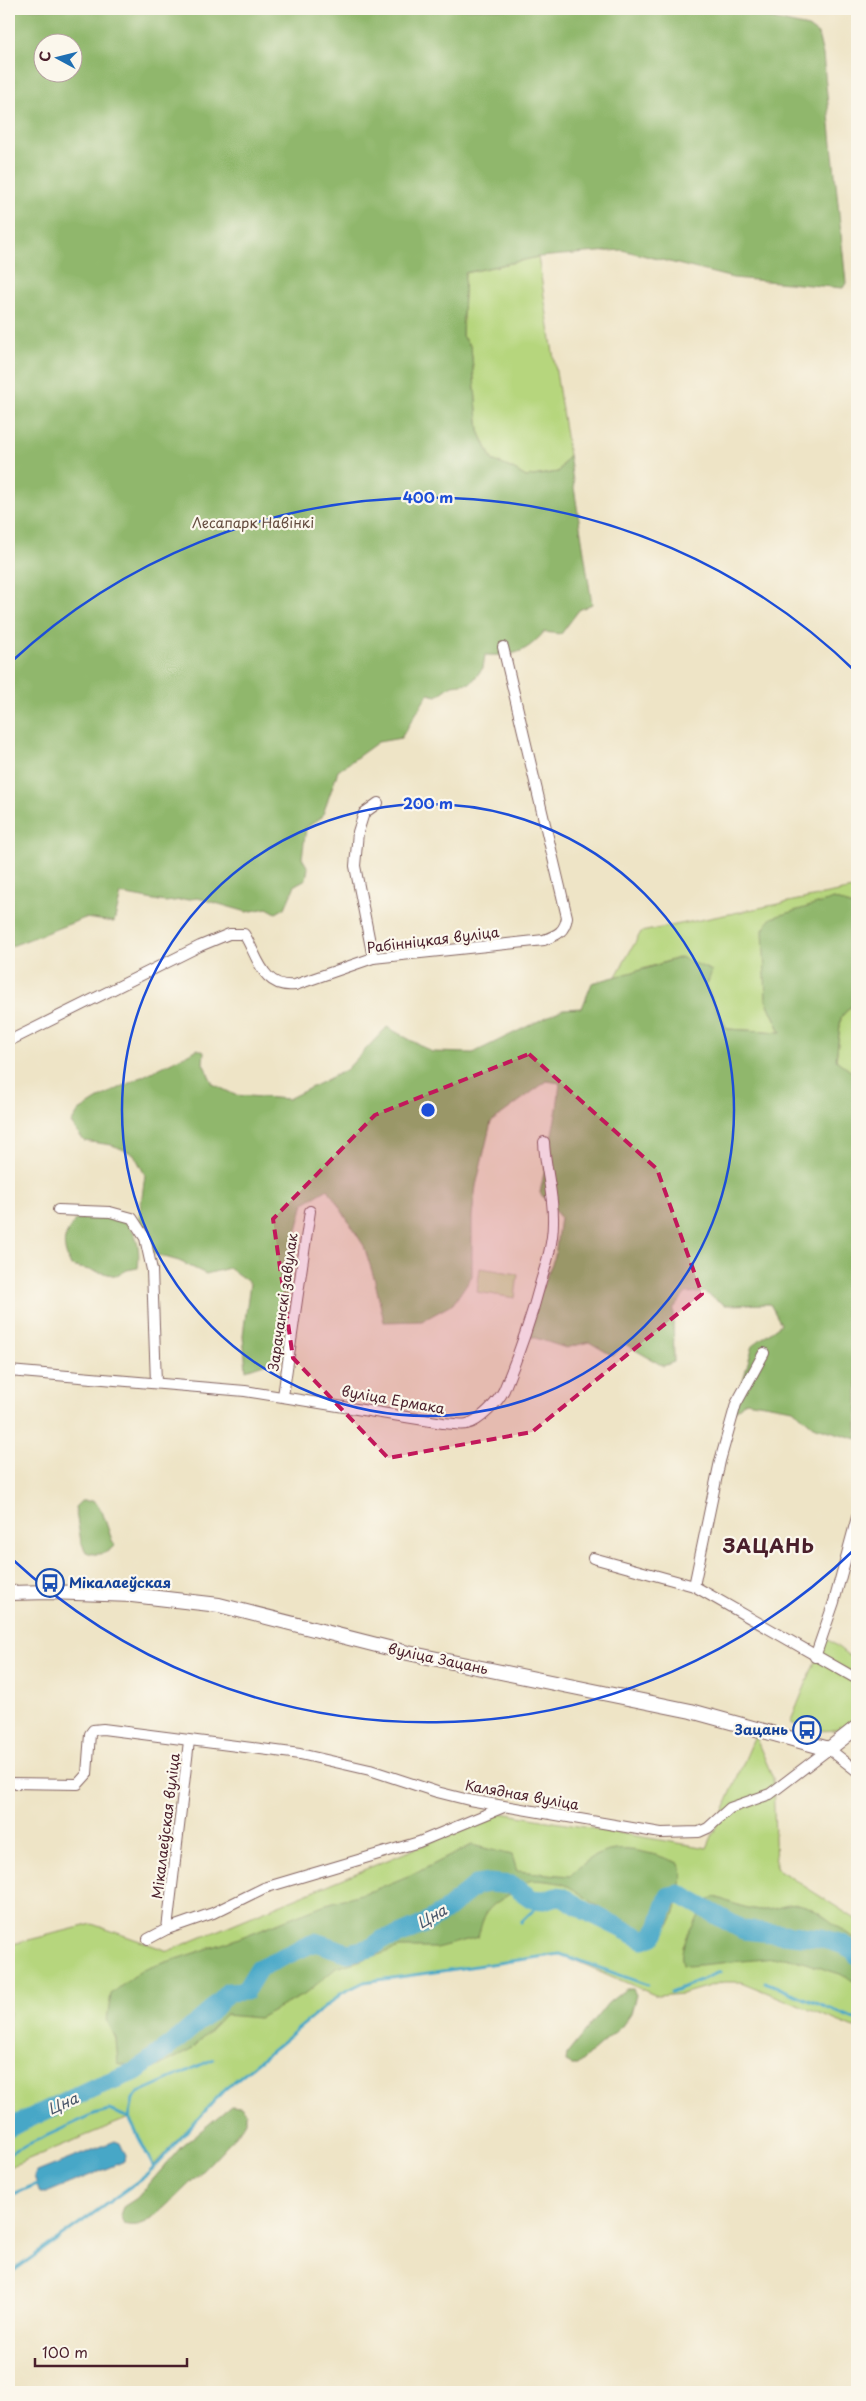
<svg xmlns="http://www.w3.org/2000/svg" width="866" height="2401" font-family="'Playpen Sans',sans-serif">
<style>
.green{fill:#b6d67d;stroke:#807a54}
.forest{fill:#90b76c;stroke:#6d6b4c;fill-rule:evenodd}
.water{fill:#47a7c7;stroke:#486379}
.lines{fill:none;stroke-linecap:round;stroke-linejoin:round}
.stream{stroke:#47a7c7;stroke-width:3}
.river{stroke:#47a7c7;stroke-width:19}
.street-casing{stroke:#836461;stroke-width:12}
.secondary-casing{stroke:#836461;stroke-width:16}
.street{stroke:#fff;stroke-width:10}
.secondary{stroke:#fff;stroke-width:14}
.marked{fill:#c2185b;fill-opacity:0.2;stroke:#c2185b;stroke-width:4;stroke-dasharray:10 6;stroke-linejoin:round}
.ring{fill:none;stroke:#1d4ed8;stroke-width:2.5}
.labels{text-anchor:middle;stroke-width:4.5;stroke-linejoin:round;paint-order:stroke}
.park-label{font-size:14px;fill:#654d40;stroke:#fbf7ec}
.street-label{font-size:14px;fill:#4a1f2b;stroke:#fbf7ec}
.transit-label{font-size:14px;font-weight:bold;fill:#164399;stroke:#fbf7ec;text-anchor:start}
.water-label{font-size:15px;font-style:italic;fill:#495569;stroke:#fbf7ec}
.district-label{font-size:19px;font-weight:bold;letter-spacing:1px;fill:#4a1f2b;stroke:#fbf7ec}
.centre{fill:#1d4ed8;stroke:#fbf7ec;stroke-width:2.5}
.ring-label{font-size:15px;text-anchor:middle;font-weight:bold;fill:#1d4ed8;stroke:#fbf7ec;stroke-width:4.5;stroke-linejoin:round;paint-order:stroke}
</style>
<rect width="100%" height="100%" fill="#fbf7ec"/>
<filter id="ink" filterUnits="userSpaceOnUse"><feTurbulence type="fractalNoise" baseFrequency=".02" numOctaves="2"/><feDisplacementMap in="SourceGraphic" scale="10" xChannelSelector="R" yChannelSelector="G"/><feConvolveMatrix kernelMatrix="1 2 1 2 8 2 1 2 1" color-interpolation-filters="sRGB"/></filter>
<filter id="wash" filterUnits="userSpaceOnUse"><feTurbulence type="fractalNoise" baseFrequency=".0096" numOctaves="4" result="noise"/><feDisplacementMap in="SourceGraphic" scale="20" xChannelSelector="R" yChannelSelector="G"/><feGaussianBlur stdDeviation="1.12" result="paint"/><feColorMatrix in="noise" values="0 0 0 0 0 0 0 0 0 0 0 0 0 0 0 0 0 1.4 0 .05"/><feComposite in="paint" operator="in"/></filter>
<g filter="url(#wash)">
<rect width="100%" height="100%" fill="#eee4c6"/>
<g class="green">
<polygon points="538,257 569,455 558,472 526,477 513,469 492,460 479,431 471,347 462,336 465,273"/>
<polygon points="857,888 857,908 833,899 766,1000 781,1032 727,1029 706,987 681,957 615,978 641,932"/>
<polygon points="857,1000 857,1076 856,1076 836,1060 841,1017"/>
<polygon points="480,1268 518,1274 515,1298 477,1292"/>
<path d="M825 1637 857 1662V1718C831 1737 818 1731 790 1723Z"/>
<polygon points="755,1736 773,1778 776,1868 857,1920 857,2029 741,1982 723,1982 682,1994 657,1996 560,1954 364,1982 342,1993 225,2089 153,2166 129,2118 9,2167 9,1945 92,1924 168,1951 501,1813 707,1848"/>
</g>
<g class="forest">
<path d="M9 9H727L808 27 818 34 823 55 846 283 843 288 733 278 622 250 538 257 465 273 462 336 471 347 479 431 492 460 513 469 526 477 558 472 569 455 592 604 579 610 561 634 544 632C525 654 513 656 485 655L483 668 471 683 452 685 437 696 428 694 401 738 378 742 338 771 322 817 306 828 302 858 308 868 306 879 295 885 285 908 276 913 267 908 247 912 198 898 165 902 121 894 114 922 85 918 9 947ZM42 42H72V72H42Z"/>
<polygon points="834,899 857,908 857,1000 841,1017 836,1060 857,1076 857,1439 813,1426 793,1409 746,1401 734,1412 753,1345 781,1324 770,1304 725,1305 704,1292 686,1293 673,1309 674,1362 663,1366 625,1344 613,1356 589,1342 566,1348 523,1334 555,1256 560,1217 540,1193 557,1109 560,1083 547,1081 491,1122 476,1186 472,1216 472,1276 453,1304 422,1321 384,1322 375,1281 364,1246 328,1189 304,1203 292,1249 287,1284 289,1322 285,1357 246,1370 243,1335 250,1283 229,1268 206,1274 179,1261 154,1254 139,1218 145,1175 134,1154 112,1145 84,1141 71,1123 79,1111 103,1096 198,1049 204,1052 203,1063 213,1084 235,1095 288,1099 346,1070 387,1027 432,1052 473,1053 563,1009 582,1008 592,983 648,968 681,957 712,971 706,987 727,1029 781,1032 766,1000 763,930 771,918"/>
<path d="M104 1215C110 1217 118 1218 123 1221 139 1230 140 1253 138 1268L127 1270 117 1276 71 1266C62 1246 61 1238 76 1220Z"/>
<path d="M81 1501H94L102 1511 114 1546C106 1555 96 1556 86 1552L81 1542 75 1507Z"/>
<path d="M472 1845 512 1855 517 1871 570 1876C580 1866 591 1856 605 1852 628 1845 658 1855 679 1863 685 1875 680 1890 677 1903 665 1976 590 1893 563 1884 556 1882 536 1879 529 1881 523 1884 516 1890 510 1894 487 1908 485 1910 478 1937L436 1948H400L336 1968 304 1995 258 2018 225 2015 191 2050 149 2071 118 2063 116 2039 107 2020 111 1994 142 1970 231 1941 323 1905 374 1890 420 1871Z"/>
<path d="M715 1897C730 1902 747 1910 764 1910 776 1910 789 1902 802 1905 820 1909 839 1931 857 1939V1983L840 1974 786 1957 688 1966 683 1965C676 1944 699 1918 709 1900Z"/>
<polygon points="626,1989 633,1989 636,1995 631,2013 622,2026 577,2065 572,2065 566,2062 567,2054 608,2003"/>
<path d="M231 2106 241 2107 246 2113C246 2114 246 2120 246 2121 241 2134 160 2215 146 2222 138 2226 132 2226 124 2224L120 2215 123 2207 137 2198 181 2147Z"/>
</g>
<polygon class="water" points="115,2141 120,2143 126,2156 125,2161 46,2193 40,2193 34,2176 37,2172"/>
<g class="lines">
<g class="stream">
<polyline points="521,1922 544,1900"/>
<polyline points="765,1982 857,2020"/>
<polyline points="671,1992 720,1972"/>
<polyline points="129,2118 133,2099 138,2093 214,2059"/>
<polyline points="9,2153 94,2114 109,2110 129,2118 153,2166"/>
<polyline points="9,2196 37,2184"/>
<polyline points="9,2274 148,2174 225,2089 342,1993 364,1982 560,1954 648,1985"/>
</g>
<path class="river" d="M9 2128 93 2088 136 2071 177 2040 212 2010 228 1992 245 1991 259 1968 315 1942 348 1953 371 1948 383 1939 394 1937 420 1926 445 1911 476 1885 489 1883 512 1885 532 1899 544 1900 556 1896 563 1897 586 1911 643 1939C647 1938 651 1938 654 1935 657 1933 666 1902 669 1896L679 1894 743 1930 821 1938 842 1944 855 1951 857 1956"/>
</g>
</g>
<g filter="url(#ink)">
<g class="lines">
<defs>
<g id="street">
<polyline points="373,958 355,866 358,832 364,813 378,803"/>
<path d="M9 1041 200 946 229 934H244C258 956 262 989 295 985L373 958 544 940C557 935 565 932 567 917L503 647"/>
<polyline points="58,1210 110,1212 132,1218 145,1238 152,1270 156,1383"/>
<path d="M9 1371 245 1391 443 1423C450 1423 460 1426 467 1424 480 1421 498 1402 504 1390 519 1354 531 1319 541 1281 547 1262 553 1242 553 1222 554 1194 545 1169 544 1142"/>
<polyline points="283,1396 310,1211"/>
<polyline points="593,1558 694,1586 857,1679"/>
<polyline points="694,1586 720,1461 736,1404 764,1353"/>
<polyline points="815,1657 834,1602 857,1517"/>
<polyline points="9,1783 78,1784 87,1774 90,1734 93,1730 103,1729 300,1754 370,1770 437,1792 469,1800 661,1833 699,1832 708,1828 730,1808 770,1794 829,1749 857,1771"/>
<polyline points="167,1929 189,1741"/>
<polyline points="148,1939 167,1929 213,1913 264,1888 419,1842 504,1807"/>
</g>
<polyline id="secondary" points="9,1593 49,1592 132,1595 219,1605 408,1653 691,1711 829,1749 857,1727"/>
</defs>
<use href="#street" class="street-casing"/>
<use href="#secondary" class="secondary-casing"/>
<use href="#street" class="street"/>
<use href="#secondary" class="secondary"/>
</g>
</g>
<path class="marked" d="M529 1054 657 1169 702 1294 532 1432 388 1458 293 1358 273 1219 375 1115Z"/>
<g class="ring">
<circle cx="428" cy="1110" r="306"/>
<path d="M857 1547A612 612 0 0 1 11 1558M11 662A612 612 0 0 1 857 673"/>
</g>
<defs>
<symbol id="bus-ring" viewBox="-11 -11 22 22"><circle r="9.5" fill="#fbf7ec" stroke="#1a4fb4" stroke-width="1.5"/><path d="M-5-6H5V4H4V6H2V4H-2V6H-4V4H-5ZM-3.5-4V0h7V-4ZM-3.5 1.2v1.5H-2V1.2ZM2 1.2v1.5H3.5V1.2Z" fill="#1a4fb4"/></symbol>
</defs>
<g fill-rule="evenodd">
<use href="#bus-ring" x="34" y="1567" width="32" height="32"/>
<use href="#bus-ring" x="791" y="1714" width="32" height="32"/>
</g>
<g class="labels">
<g class="park-label">
<text x="253" y="528">Лесапарк Навінкі</text>
</g>
<g class="street-label">
<text transform="translate(433 940) rotate(-7)" y="5">Рабінніцкая вуліца</text>
<text transform="translate(283 1302) rotate(-82)" y="5">Зарачанскі завулак</text>
<text transform="translate(393 1400) rotate(10)" y="5">вуліца Ермака</text>
<text transform="translate(438 1659) rotate(12)" y="5">вуліца Зацань</text>
<text transform="translate(522 1795) rotate(10)" y="5">Калядная вуліца</text>
<text transform="translate(166 1826) rotate(-83)" y="5">Мікалаеўская вуліца</text>
</g>
<g class="transit-label">
<text x="69" y="1588">Мікалаеўская</text>
<text x="788" y="1735" text-anchor="end">Зацань</text>
</g>
<g class="water-label">
<text transform="translate(432 1917) rotate(-30)" y="5">Цна</text>
<text transform="translate(63 2104) rotate(-24)" y="5">Цна</text>
</g>
<g class="district-label">
<text x="769" y="1553">ЗАЦАНЬ</text>
</g>
</g>
<circle cx="428" cy="1110" r="8" class="centre"/>
<g class="ring-label">
<text x="428" y="503">400 m</text>
<text x="428" y="809">200 m</text>
</g>
<rect width="866" height="2401" fill="none" stroke="#fbf7ec" stroke-width="30"/>
<g transform="translate(58 58) rotate(277)"><circle r="24" fill="#fbf7ec" stroke="#b4a19f"/>
<path d="M0-4L9 19L0 12L-9 19Z" fill="#1f6fb2"/>
<text y="-8" font-size="14" font-weight="bold" text-anchor="middle" fill="#4a1f2b">С</text>
</g>
<path d="M35 2358v8h152v-8" fill="none" stroke="#4a1f2b" stroke-width="2.5"/>
<text x="42" y="2358" font-size="15" fill="#4a1f2b" stroke="#fbf7ec" stroke-width="4" paint-order="stroke">100 m</text>
</svg>
